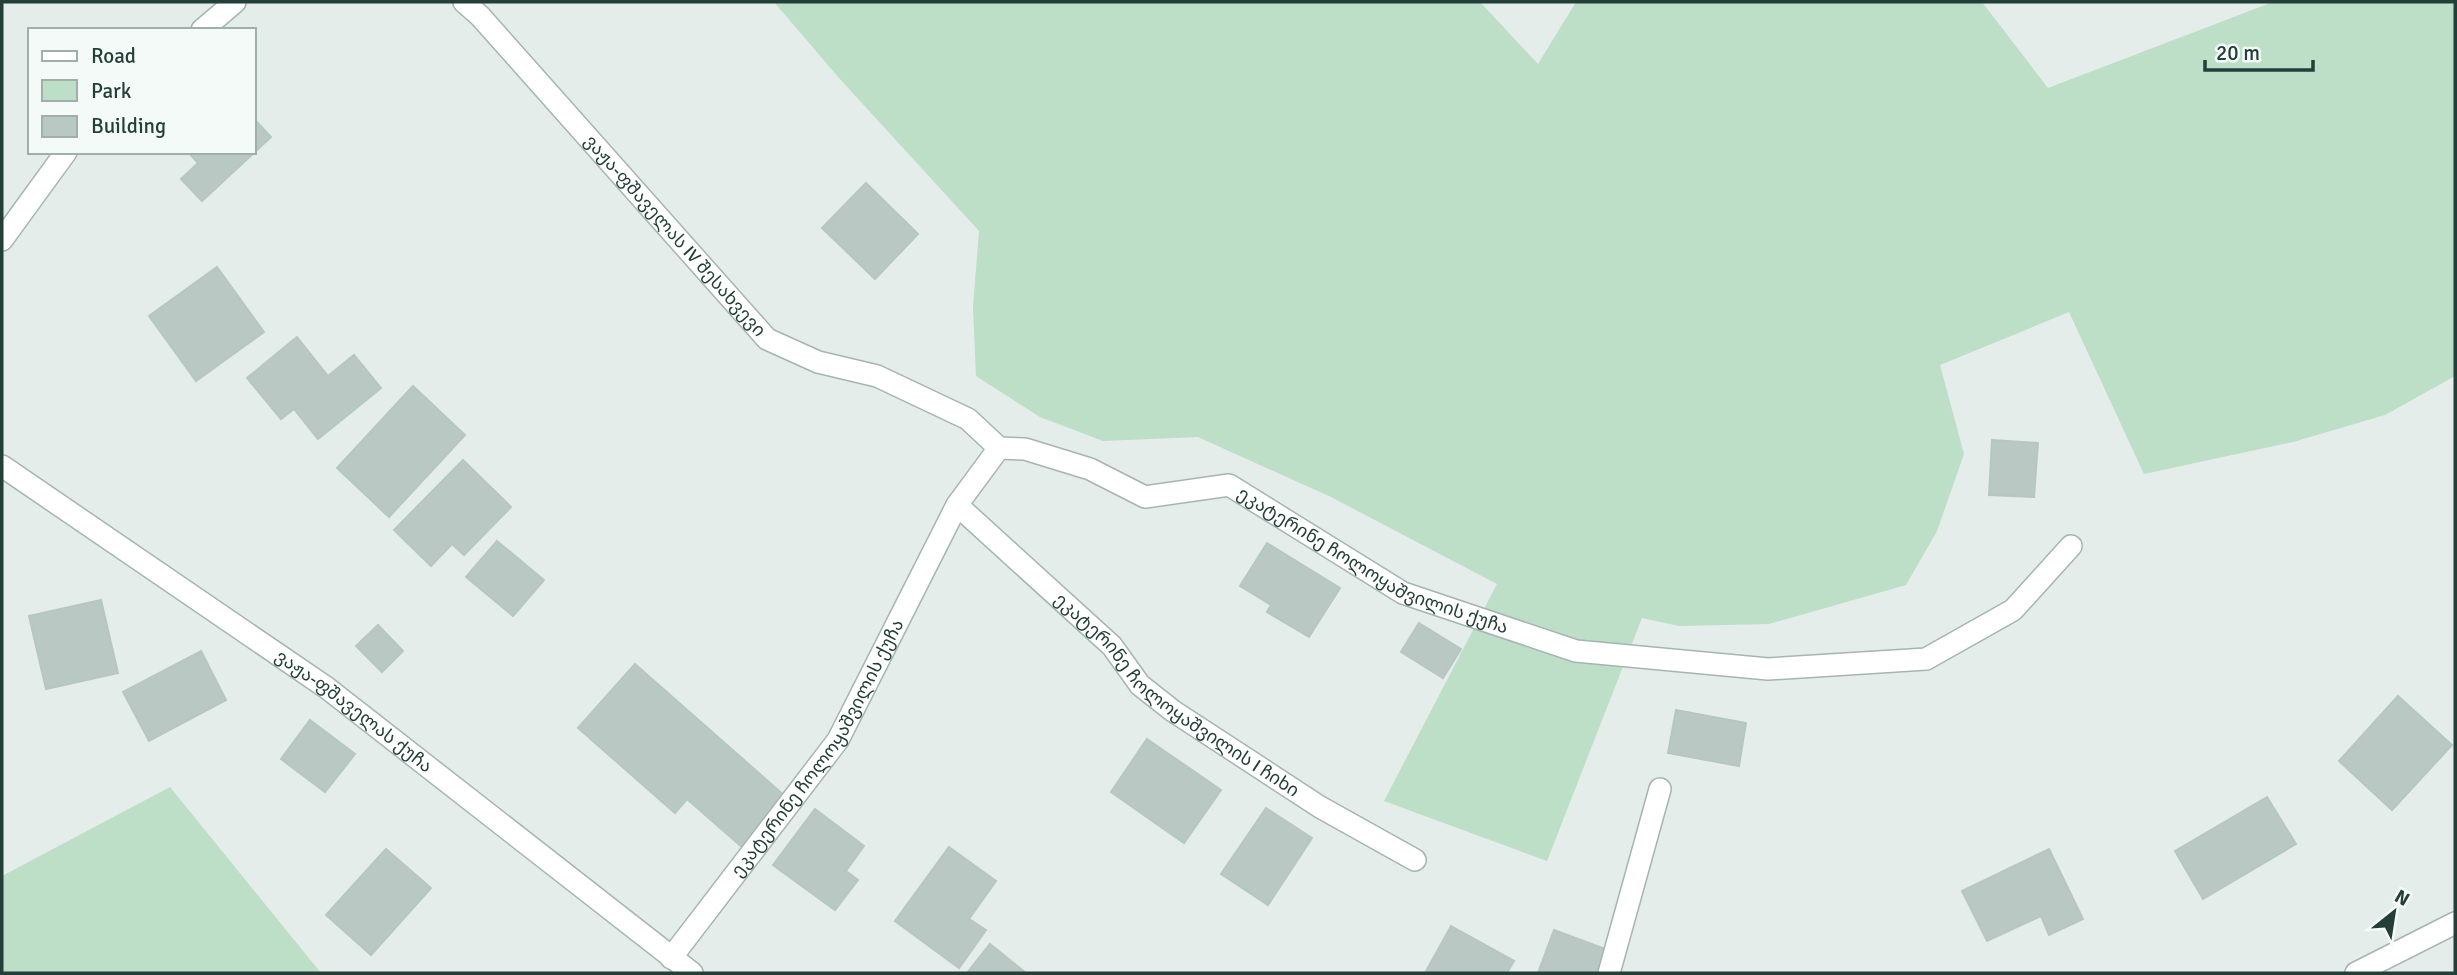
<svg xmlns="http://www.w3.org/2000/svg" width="2457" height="975" font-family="Signika,'Noto Sans Georgian',sans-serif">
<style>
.green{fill:#bddec7}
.building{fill:#b9c8c2;stroke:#b6c7c1;stroke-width:2}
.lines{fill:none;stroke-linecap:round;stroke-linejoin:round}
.minor-casing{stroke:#a6b5b0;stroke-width:24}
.minor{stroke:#fff;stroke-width:21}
.labels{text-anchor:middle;stroke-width:7;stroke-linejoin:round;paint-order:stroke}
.street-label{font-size:18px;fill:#233f38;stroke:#f4faf7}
</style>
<rect width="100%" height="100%" fill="#e4ede9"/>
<g class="green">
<polygon points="774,2 1480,2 1538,64 1576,2 1982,2 2048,88 2273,2 2455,2 2455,376 2385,415 2293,442 2144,474 2069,312 1940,365 1964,454 1937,531 1906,585 1769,624 1679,626 1642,618 1547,861 1384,801 1497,584 1331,497 1198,437 1103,441 1040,417 976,376 973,307 979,231 839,78"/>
<polygon points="170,787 321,973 2,973 2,876"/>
</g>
<g class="building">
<polygon points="254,119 271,137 202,201 181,179 198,163 188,152 254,152"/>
<polygon points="866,183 918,234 875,279 822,228"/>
<polygon points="217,267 264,332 196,381 149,316"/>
<polygon points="297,337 328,376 354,355 381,388 318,439 294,409 281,419 247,378"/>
<polygon points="413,386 465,435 389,517 337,468"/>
<polygon points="1992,440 2038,443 2034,497 1989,495"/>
<polygon points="463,460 511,507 464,555 452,544 431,566 394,530"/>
<polygon points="497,541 544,580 513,616 466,577"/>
<polygon points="1267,543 1340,588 1309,637 1267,612 1271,605 1240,586"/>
<polygon points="101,600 118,673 46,689 29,616"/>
<polygon points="1419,623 1461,649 1443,678 1401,652"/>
<polygon points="378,625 403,651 382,672 356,646"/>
<polygon points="201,651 226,700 149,741 123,692"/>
<polygon points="635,664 786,797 742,847 687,799 675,813 578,728"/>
<polygon points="2398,696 2452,745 2392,810 2339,761"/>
<polygon points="1676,710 1746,723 1739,766 1668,753"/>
<polygon points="310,720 355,754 325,792 281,759"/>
<polygon points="1147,739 1221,790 1184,843 1111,792"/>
<polygon points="2267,797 2296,844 2203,899 2175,851"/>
<polygon points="1266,808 1312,838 1268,905 1221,874"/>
<polygon points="815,809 864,846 846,871 858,880 835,910 773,865"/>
<polygon points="949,847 996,881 969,919 986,930 959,968 895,921"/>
<polygon points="386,849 431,888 371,955 326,915"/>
<polygon points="2049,849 2083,919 2049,935 2041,916 1987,941 1962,891"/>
<polygon points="1451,926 1514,961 1507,973 1425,973"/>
<polygon points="1554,930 1608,950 1599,973 1538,973"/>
<polygon points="990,944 1026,973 967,973"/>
</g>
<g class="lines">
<defs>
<g id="minor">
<path id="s1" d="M464 2 480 16 767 339 818 362 877 376 968 419 999 448"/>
<polyline points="202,30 235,2"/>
<polyline points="2,240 66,152"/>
<path id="s2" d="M2 466 327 688 692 973"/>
<path id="s3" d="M957 505 1112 646 1140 685 1173 711 1320 807 1415 860"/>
<path id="s4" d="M671 958 838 740 957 505 999 448 1025 449 1090 469 1145 497 1229 485 1403 593 1576 651 1768 669 1926 659 2013 610 2071 546"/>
<polyline points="1609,973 1660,789"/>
<polyline points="2356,973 2455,923"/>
</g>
</defs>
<use href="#minor" class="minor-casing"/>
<use href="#minor" class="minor"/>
</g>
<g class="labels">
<g class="street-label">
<text dy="6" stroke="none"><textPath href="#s1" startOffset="315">ვაჟა-ფშაველას IV შესახვევი</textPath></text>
<text dy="6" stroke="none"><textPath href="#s4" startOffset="1013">ეკატერინე ჩოლოყაშვილის ქუჩა</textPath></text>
<text dy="6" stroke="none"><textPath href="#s3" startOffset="292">ეკატერინე ჩოლოყაშვილის I ჩიხი</textPath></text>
<text dy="6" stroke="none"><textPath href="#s2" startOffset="429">ვაჟა-ფშაველას ქუჩა</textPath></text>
<text dy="6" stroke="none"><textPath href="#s4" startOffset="257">ეკატერინე ჩოლოყაშვილის ქუჩა</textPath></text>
</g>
</g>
<rect width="2457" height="975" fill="none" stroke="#233f38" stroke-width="7"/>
<rect x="28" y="28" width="228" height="126" fill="#f4faf7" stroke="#a0afab" stroke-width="2"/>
<rect x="42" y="51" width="35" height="10" fill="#ffffff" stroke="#a0afab" stroke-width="2"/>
<text x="91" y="63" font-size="21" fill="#233f38">Road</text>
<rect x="42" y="80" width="35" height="21" fill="#bddec7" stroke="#a0afab" stroke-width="2"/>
<text x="91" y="98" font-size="21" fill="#233f38">Park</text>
<rect x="42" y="116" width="35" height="21" fill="#b9c8c2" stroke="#a0afab" stroke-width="2"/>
<text x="91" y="133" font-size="21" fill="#233f38">Building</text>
<g transform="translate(2394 912) rotate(30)" stroke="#f4faf7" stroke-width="5" paint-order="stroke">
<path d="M0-5L12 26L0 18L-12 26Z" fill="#233f38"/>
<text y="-10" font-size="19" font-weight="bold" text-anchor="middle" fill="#233f38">N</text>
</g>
<path d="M2205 60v10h108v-10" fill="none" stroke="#233f38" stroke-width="3.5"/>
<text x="2216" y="60" font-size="21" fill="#233f38" stroke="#f4faf7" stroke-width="5" paint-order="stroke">20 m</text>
</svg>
